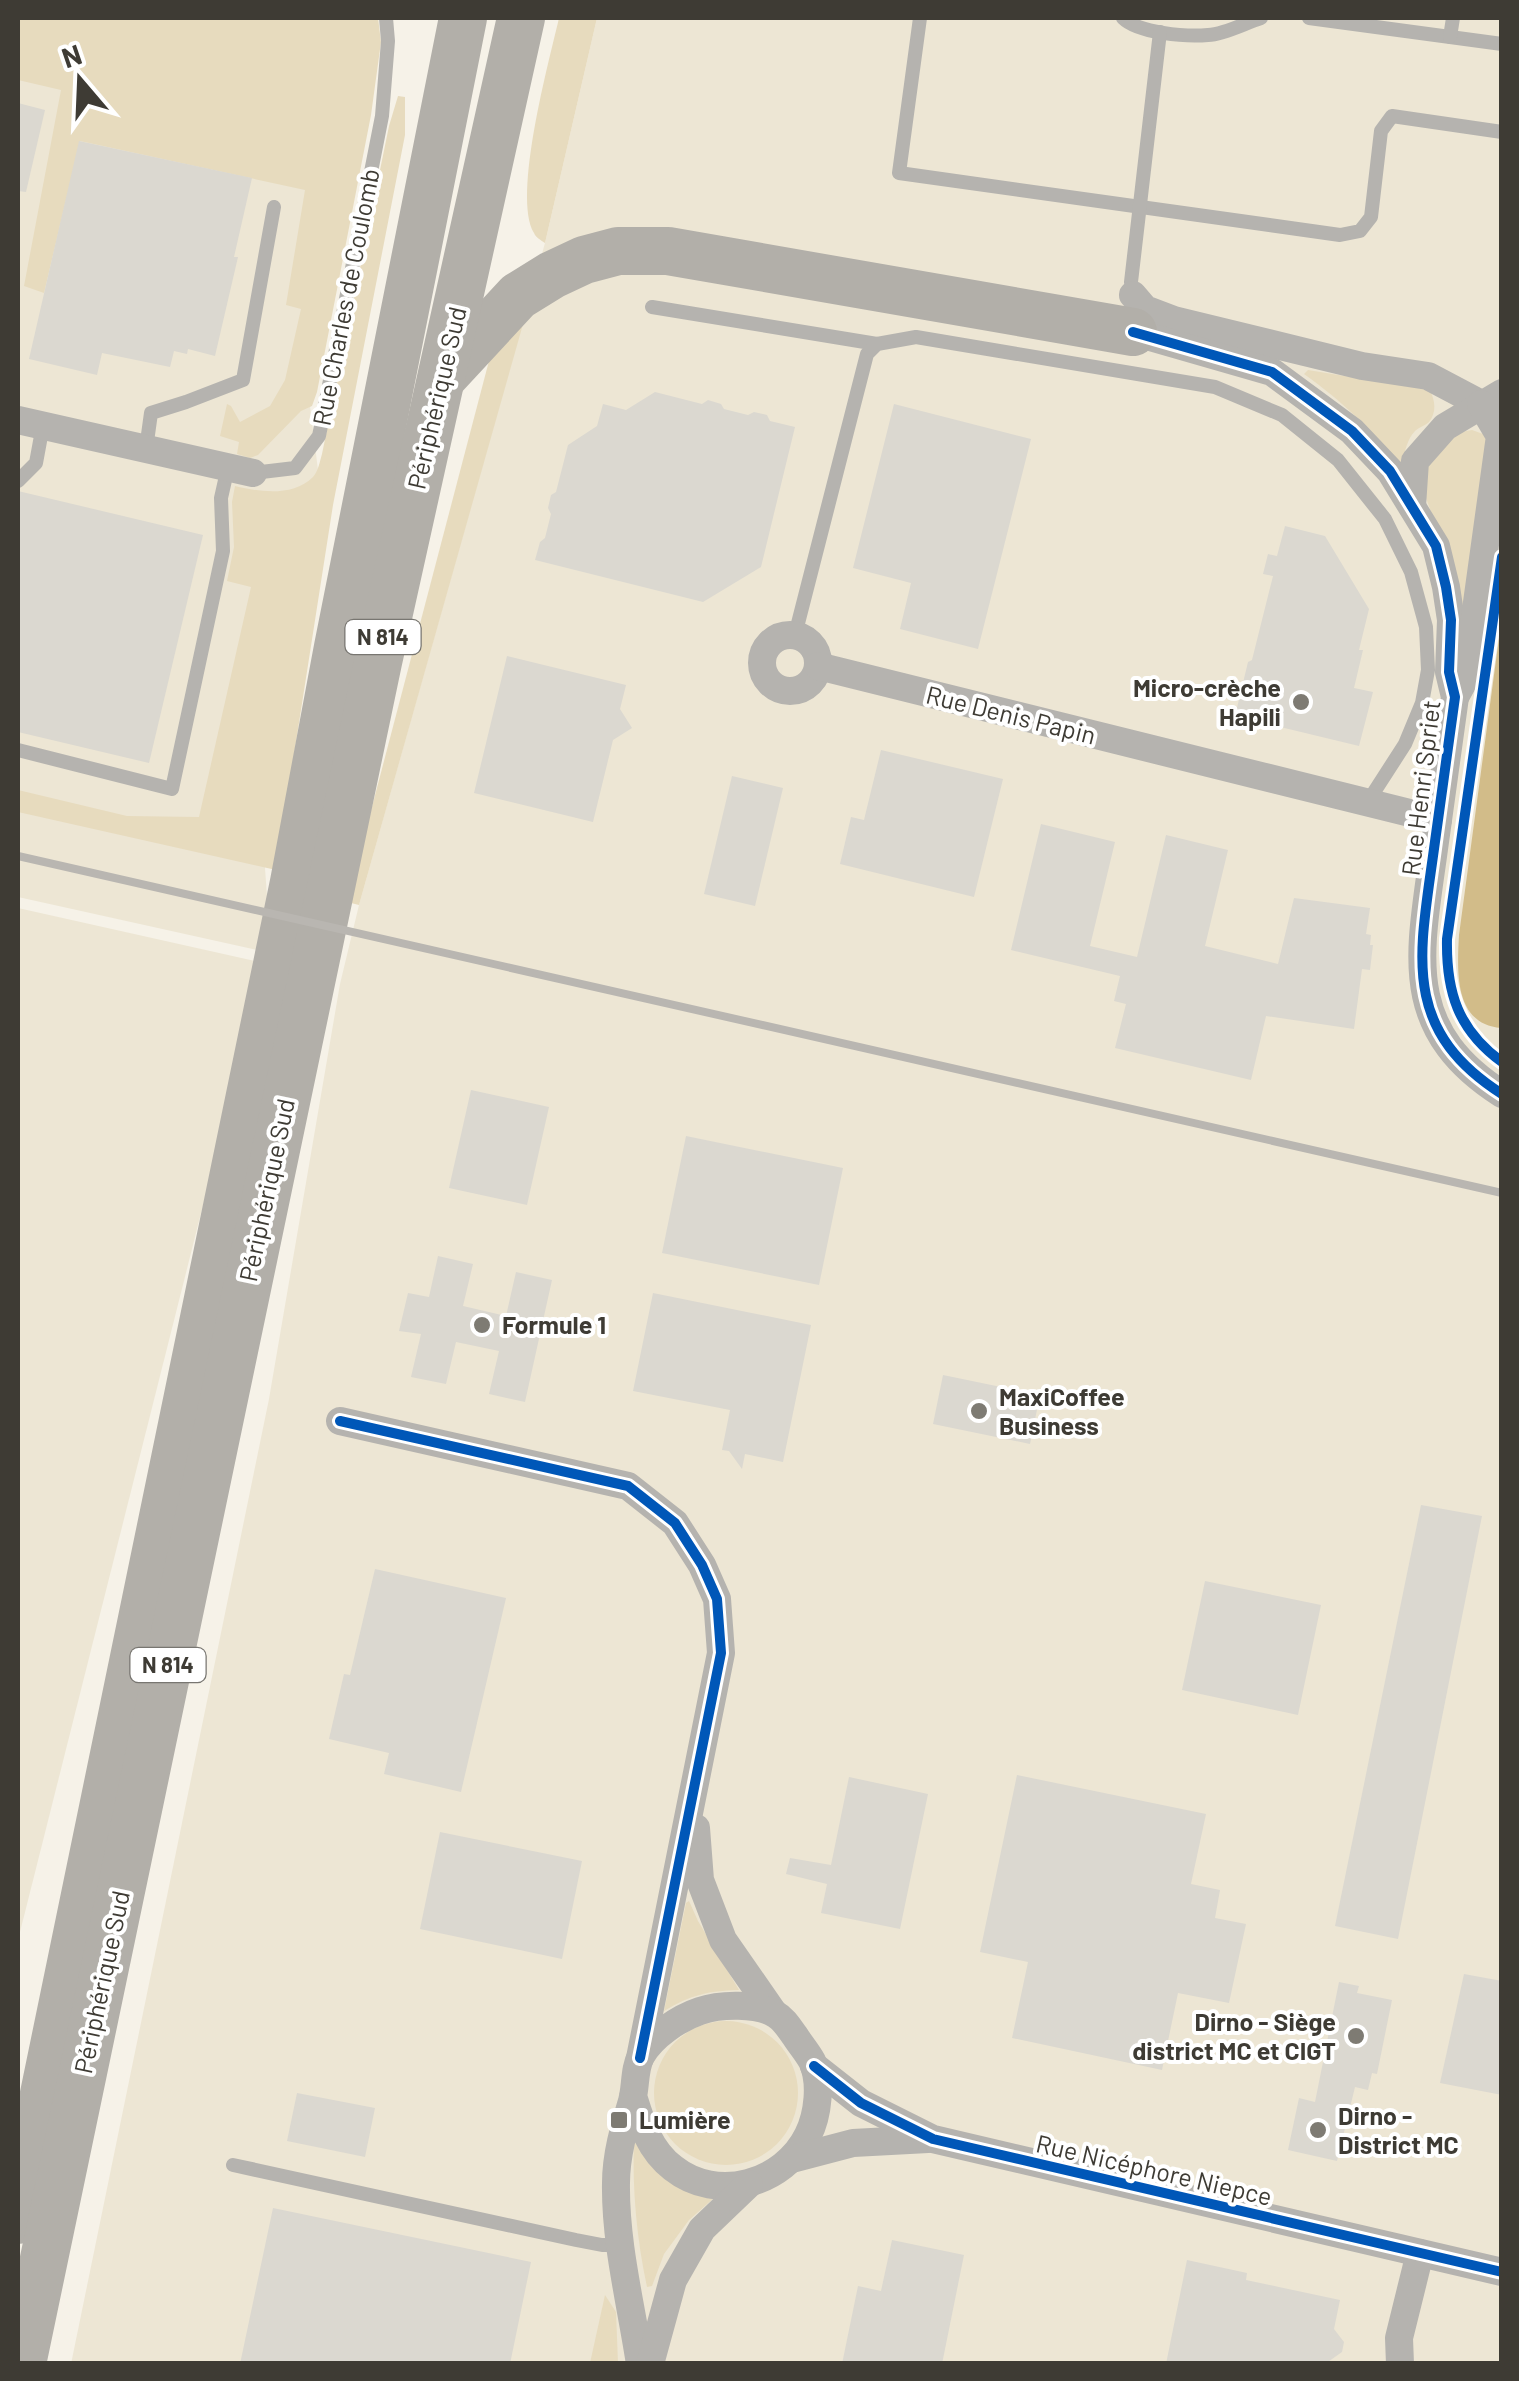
<svg xmlns="http://www.w3.org/2000/svg" width="1519" height="2381" font-family="Barlow,sans-serif">
<style>
.built{fill:#ede6d4}
.green{fill:#e7dbbe}
.water{fill:#d2bc89}
.building{fill:#dbd8d0}
.lines{fill:none;stroke-linecap:round;stroke-linejoin:round}
.lane{stroke:#b5b3af;stroke-width:14}
.street{stroke:#b5b3af;stroke-width:28}
.highway{stroke:#b2afa9;stroke-width:48}
.rail{stroke:#b9b6b1;stroke-width:8}
.cycleway-casing{stroke:#fff;stroke-width:16}
.cycleway{stroke:#0057b8;stroke-width:10}
.poi-dot{fill:#7e7b73;stroke:#fff;stroke-width:4}
.labels{text-anchor:middle;stroke-width:8;stroke-linejoin:round;paint-order:stroke}
.shield{fill:#fff;stroke:#787671;stroke-width:2.5}
.shield-label{font-size:22px;font-weight:bold;fill:#3e3b34}
.street-label{font-size:25px;fill:#3e3b34;stroke:#fff}
.poi-label{font-size:25px;font-weight:bold;fill:#3e3b34;stroke:#fff;text-anchor:start}
</style>
<rect width="100%" height="100%" fill="#f6f2e8"/>
<g class="built">
<polygon points="18,18 364,18 307,382 319,478 265,868 271,953 18,897"/>
<polygon points="597,18 1501,18 1501,2363 71,2364 269,1399 340,984 359,905 545,243"/>
<polygon points="18,908 264,963 18,1940"/>
</g>
<g class="green">
<polygon points="18,18 378,18 381,42 371,115 317,392 312,406 301,411 258,455 250,458 237,454 239,442 220,436 227,404 231,406 240,422 270,406 285,380 301,309 286,305 305,190 80,141 44,293 24,286 61,90 18,80"/>
<path d="M559 18H597L545 243C541 240 536 238 534 233 512 196 549 62 559 18Z"/>
<path d="M398 96 405 97V135L333 505 276 870 18 812V790L127 816 199 817 251 587 227 581 234 547 232 502 235 486C259 492 293 497 313 477 318 472 320 461 322 454L389 126Z"/>
<polygon points="527,310 359,905 347,902 490,357"/>
<path d="M1308 370 1430 390C1435 401 1437 412 1429 422 1425 426 1419 427 1415 431 1407 439 1405 452 1402 462L1398 464C1367 425 1344 403 1304 374Z"/>
<polygon points="1472,430 1483,434 1489,445 1466,640 1435,523 1426,498 1425,475 1432,455 1455,433"/>
<path d="M689 1901 698 1921 739 1990C707 1991 691 1995 664 2011L686 1903Z"/>
<circle cx="726" cy="2093" r="72"/>
<path d="M634 2141C657 2176 673 2189 714 2198L689 2220 664 2254 652 2286 647 2287C637 2240 632 2190 634 2141Z"/>
<polygon points="605,2295 616,2312 618,2363 590,2363"/>
</g>
<path class="water" d="M1501 623 1502 1028H1501C1454 1024 1457 972 1459 935Z"/>
<g class="building">
<polygon points="18,103 45,110 26,192 18,191"/>
<polygon points="79,141 252,178 234,257 238,257 215,356 188,349 187,354 174,351 170,367 102,353 97,375 29,359"/>
<polygon points="655,392 702,404 708,400 721,404 724,409 748,415 754,412 767,415 770,421 795,427 761,567 703,602 535,560 540,542 545,538 551,514 548,508 551,495 556,492 568,445 597,426 603,404 626,410"/>
<polygon points="894,404 1031,439 978,649 900,629 911,583 853,568"/>
<polygon points="18,491 203,535 149,763 18,732"/>
<polygon points="1285,526 1325,536 1369,609 1359,650 1363,650 1354,688 1373,692 1359,746 1235,716 1248,662 1252,660 1273,576 1263,574 1268,554 1277,556"/>
<polygon points="507,656 626,685 620,709 632,728 613,740 593,822 474,793"/>
<polygon points="881,750 1003,779 974,897 840,864 851,817 864,820"/>
<polygon points="732,776 783,788 755,906 704,894"/>
<polygon points="1041,824 1115,842 1090,946 1137,957 1166,835 1228,850 1205,946 1278,964 1294,898 1370,908 1366,934 1371,935 1370,945 1373,945 1370,970 1362,969 1354,1029 1266,1016 1251,1080 1115,1048 1126,1004 1114,1001 1120,976 1011,950"/>
<polygon points="471,1090 549,1107 527,1205 449,1188"/>
<polygon points="686,1136 843,1168 819,1285 662,1253"/>
<polygon points="438,1256 473,1264 463,1306 506,1316 516,1272 552,1280 525,1402 489,1394 499,1351 456,1342 446,1384 411,1377 421,1334 399,1331 408,1293 429,1297"/>
<polygon points="653,1293 811,1325 783,1462 745,1454 742,1469 729,1451 722,1450 730,1410 633,1391"/>
<polygon points="943,1375 1040,1395 1030,1444 933,1424"/>
<polygon points="1421,1505 1482,1516 1398,1939 1335,1926"/>
<polygon points="375,1569 506,1598 461,1792 384,1774 389,1753 329,1739 344,1674 350,1675"/>
<polygon points="1205,1581 1321,1605 1298,1715 1182,1690"/>
<polygon points="1017,1775 1206,1814 1191,1884 1220,1890 1215,1918 1246,1924 1229,2003 1178,1993 1162,2070 1012,2038 1028,1962 980,1952"/>
<polygon points="849,1777 928,1794 900,1929 821,1913 827,1884 786,1874 790,1858 831,1865"/>
<polygon points="440,1832 582,1861 562,1959 420,1929"/>
<polygon points="1464,1974 1502,1981 1502,2095 1440,2083"/>
<polygon points="1339,1982 1359,1986 1357,1993 1392,2000 1377,2074 1372,2073 1368,2090 1355,2087 1337,2161 1288,2150 1299,2098 1315,2102"/>
<polygon points="297,2093 375,2108 365,2157 287,2141"/>
<polygon points="273,2208 531,2262 510,2364 240,2364"/>
<polygon points="892,2240 964,2255 942,2364 842,2364 858,2286 881,2291"/>
<polygon points="1187,2260 1247,2273 1246,2280 1340,2300 1334,2329 1344,2342 1342,2352 1325,2364 1166,2364"/>
</g>
<g class="lines">
<g class="lane">
<polyline points="920,18 899,173 1340,235 1360,231 1371,217 1381,131 1392,116 1502,132"/>
<path d="M1123 18C1138 33 1186 37 1208 35 1225 34 1245 23 1261 18"/>
<polyline points="1309,18 1502,44"/>
<polyline points="1450,37 1453,18"/>
<polyline points="1133,295 1131,282 1160,32"/>
<polyline points="652,307 877,344"/>
<polyline points="146,449 151,413 186,402 243,380 274,207"/>
<polyline points="253,473 295,468 319,436 382,116 388,41 386,18"/>
<polyline points="18,481 36,463 43,425"/>
<polyline points="795,635 867,354 877,344 916,337 1215,387 1282,415 1338,460 1385,519 1411,572 1426,627 1428,670 1422,703 1405,744 1367,803"/>
<polyline points="18,750 172,789 223,551 221,498 228,467"/>
<polyline points="233,2165 576,2240 602,2245 621,2245"/>
</g>
<g class="street">
<polyline points="1133,295 1145,309 1174,320 1362,366 1428,376 1481,404"/>
<path d="M1133 332 1272 372 1352 431 1390 471 1436 546 1446 587 1451 620 1449 672 1455 697C1448 750 1440 803 1433 856 1419 957 1402 1030 1502 1094"/>
<polyline points="18,420 253,473"/>
<polyline points="1412,506 1415,461 1445,427 1502,393"/>
<circle cx="790" cy="663" r="28"/>
<polyline points="818,666 1438,820"/>
<polyline points="1455,697 1467,675 1500,436 1481,404"/>
<polyline points="340,1421 628,1486 675,1523 702,1565 717,1599 721,1653 640,2058"/>
<polyline points="696,1828 700,1880 723,1940 773,2012"/>
<polyline points="814,2066 861,2103 933,2139 1502,2272"/>
<path d="M633 2096C641 2122 649 2150 673 2168 717 2203 784 2184 808 2135 818 2115 822 2082 812 2061 807 2052 800 2044 795 2036 789 2028 784 2019 775 2014 757 2003 720 2004 700 2011 679 2018 652 2036 641 2056 634 2069 636 2087 632 2101 624 2128 616 2155 616 2183 615 2243 631 2304 640 2364"/>
<polyline points="792,2159 853,2143 928,2139"/>
<polyline points="650,2364 673,2280 702,2229 749,2184"/>
<polyline points="1400,2364 1399,2338 1420,2253"/>
</g>
<g class="highway">
<polyline points="443,377 518,296 552,275 584,260 618,251 668,251 1133,332"/>
<polyline points="18,2220 294,882 338,647 463,18"/>
<polyline points="22,2364 378,662 521,18"/>
</g>
<polyline class="rail" points="18,856 1502,1193"/>
<defs>
<g id="cycleway">
<path d="M1133 332 1272 372 1352 431 1390 471 1436 546 1446 587 1451 620 1449 672 1455 697C1448 750 1440 803 1433 856 1419 957 1402 1030 1502 1094"/>
<path d="M1502 557 1447 939C1446 992 1458 1030 1502 1062"/>
<polyline points="340,1421 628,1486 675,1523 702,1565 717,1599 721,1653 640,2058"/>
<polyline points="814,2066 861,2103 933,2139 1502,2272"/>
</g>
</defs>
<use href="#cycleway" class="cycleway-casing"/>
<use href="#cycleway" class="cycleway"/>
</g>
<g class="poi-dot">
<circle cx="1301" cy="702" r="10"/>
<circle cx="482" cy="1325" r="10"/>
<circle cx="979" cy="1411" r="10"/>
<circle cx="1356" cy="2036" r="10"/>
<rect x="609" y="2110" width="20" height="20" rx="5"/>
<circle cx="1318" cy="2130" r="10"/>
</g>
<g class="labels">
<g class="shield">
<rect x="345.5" y="620" width="75" height="34" rx="8"/>
<rect x="130.5" y="1648" width="75" height="34" rx="8"/>
</g>
<g class="shield-label">
<text x="383" y="645">N 814</text>
<text x="168" y="1673">N 814</text>
</g>
<g class="street-label">
<text transform="translate(346 297) rotate(-79)" y="9">Rue Charles de Coulomb</text>
<text transform="translate(437 398) rotate(-77)" y="9">Périphérique Sud</text>
<text transform="translate(1011 715) rotate(14)" y="9">Rue Denis Papin</text>
<text transform="translate(1421 788) rotate(-83)" y="9">Rue Henri Spriet</text>
<text transform="translate(267 1190) rotate(-78)" y="9">Périphérique Sud</text>
<text transform="translate(102 1982) rotate(-78)" y="9">Périphérique Sud</text>
<text transform="translate(1154 2170) rotate(13)" y="9">Rue Nicéphore Niepce</text>
</g>
<g class="poi-label">
<text x="1281" y="697" text-anchor="end">Micro-crèche<tspan x="1281" dy="29">Hapili</tspan></text>
<text x="502" y="1334">Formule 1</text>
<text x="999" y="1406">MaxiCoffee<tspan x="999" dy="29">Business</tspan></text>
<text x="1336" y="2031" text-anchor="end">Dirno - Siège<tspan x="1336" dy="29">district MC et CIGT</tspan></text>
<text x="1338" y="2125">Dirno -<tspan x="1338" dy="29">District MC</tspan></text>
<text x="639" y="2129">Lumière</text>
</g>
</g>
<rect width="1519" height="2381" fill="none" stroke="#3e3b34" stroke-width="40"/>
<g transform="translate(80 80) rotate(341)" stroke="#ffffff" stroke-width="8" paint-order="stroke">
<path d="M0-8L18 38L0 25L-18 38Z" fill="#3e3b34"/>
<text y="-15" font-size="28" font-weight="bold" text-anchor="middle" fill="#3e3b34">N</text>
</g>
</svg>
